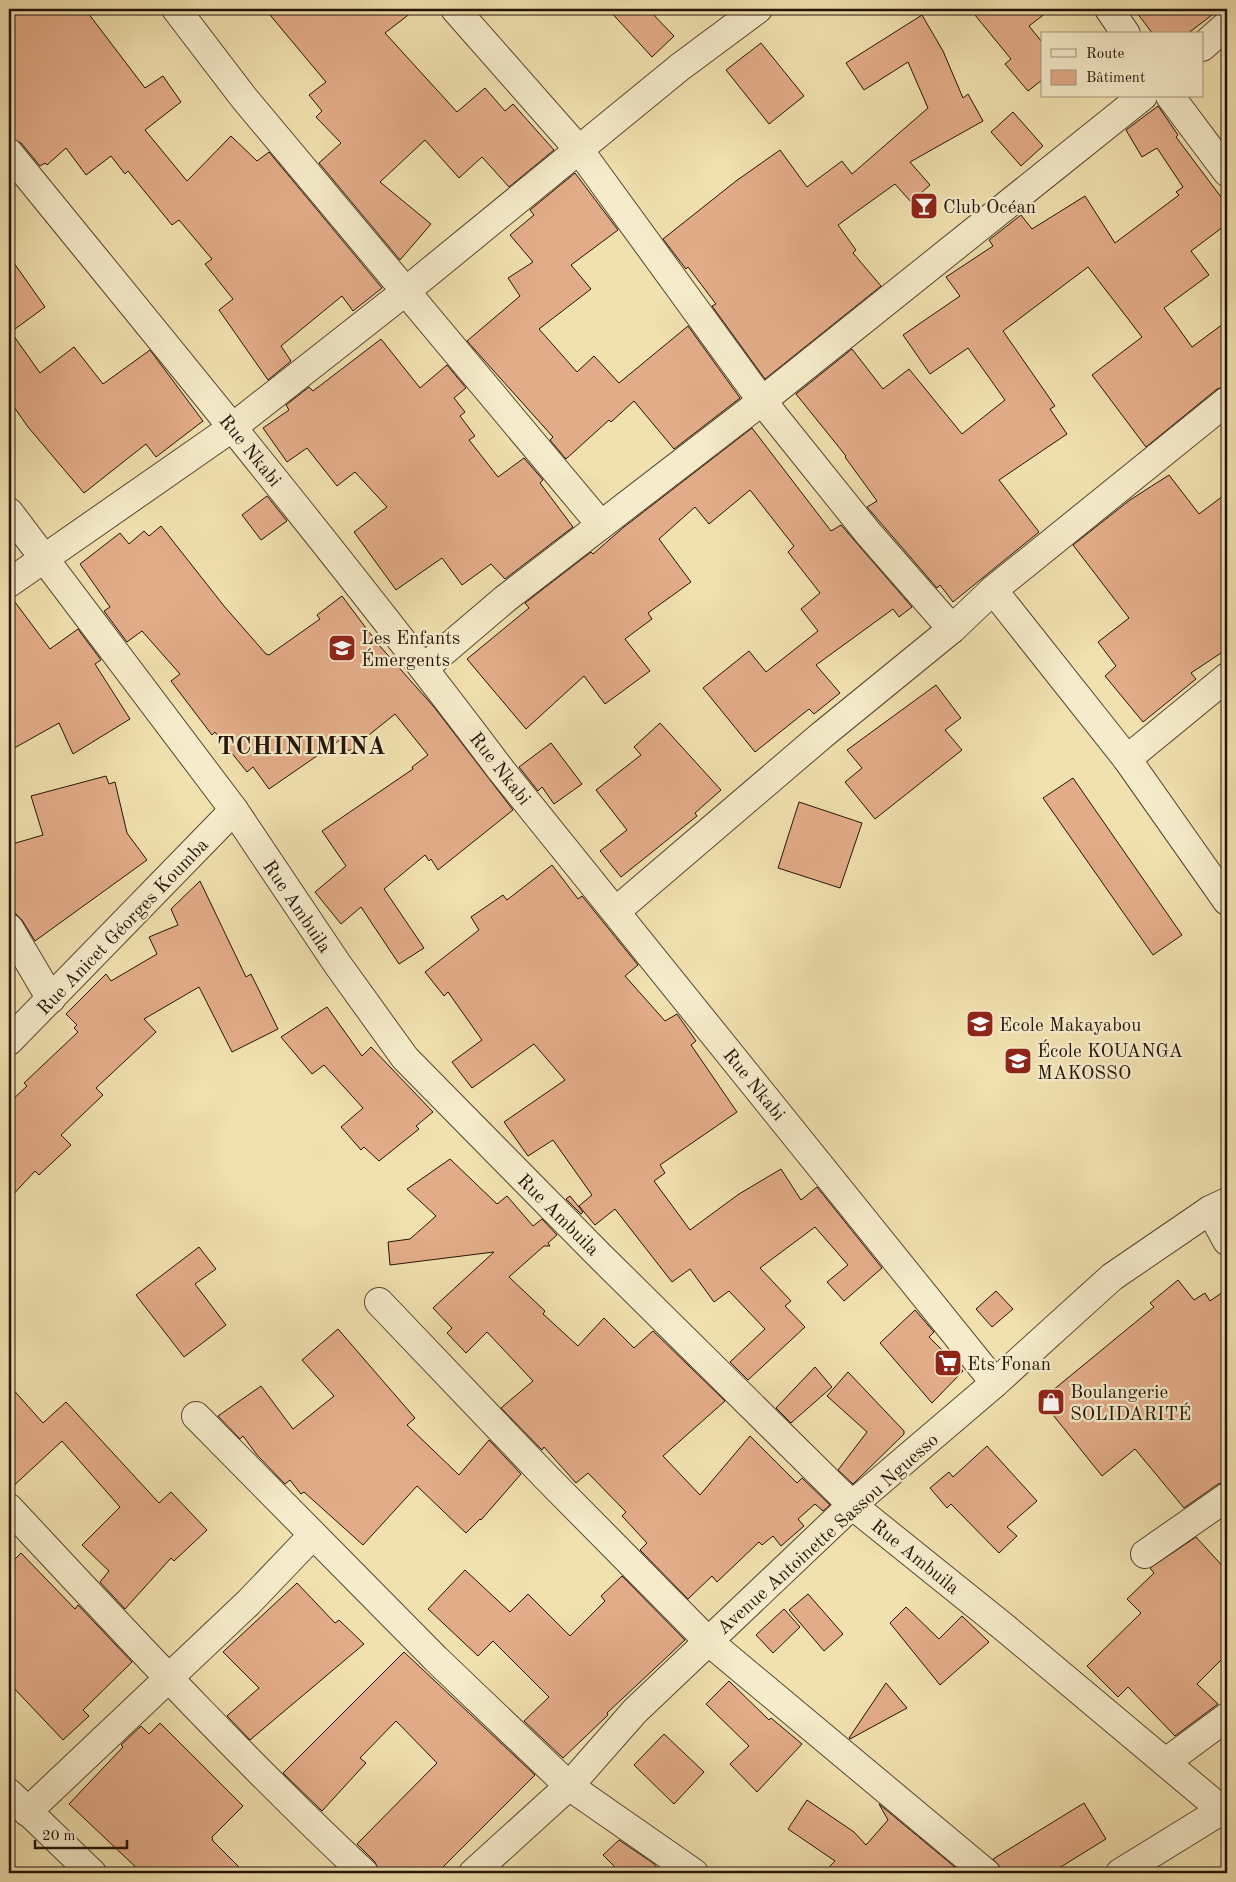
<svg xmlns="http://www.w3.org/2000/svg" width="1236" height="1882" font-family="'Old Standard TT',serif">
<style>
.building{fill:#e3ac88;stroke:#231307}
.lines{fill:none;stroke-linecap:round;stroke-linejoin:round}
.minor-casing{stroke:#564631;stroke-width:30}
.tertiary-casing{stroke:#564631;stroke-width:30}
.minor{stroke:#f6eccb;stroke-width:28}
.tertiary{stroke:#f6eccb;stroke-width:28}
.labels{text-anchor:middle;stroke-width:4.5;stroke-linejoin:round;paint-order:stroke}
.poi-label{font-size:19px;fill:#231307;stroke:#f6eccb;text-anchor:start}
.street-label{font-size:19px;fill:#231307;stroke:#f6eccb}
.district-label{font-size:24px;font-weight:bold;letter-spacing:1px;fill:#231307;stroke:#f6eccb}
</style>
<rect width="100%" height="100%" fill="#f1e1af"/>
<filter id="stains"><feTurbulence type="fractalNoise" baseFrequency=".004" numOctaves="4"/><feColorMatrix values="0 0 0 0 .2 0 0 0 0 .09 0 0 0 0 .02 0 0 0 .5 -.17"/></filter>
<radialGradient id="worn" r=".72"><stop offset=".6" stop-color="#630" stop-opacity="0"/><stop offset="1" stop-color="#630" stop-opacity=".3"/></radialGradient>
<g class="building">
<polygon points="9,9 85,9 145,88 163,76 181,102 145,130 187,181 231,136 257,161 269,152 382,288 353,311 342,296 281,346 291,361 268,380 219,310 233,299 205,264 212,259 179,220 172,225 128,171 125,174 111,156 86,175 66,148 47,165 45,163 40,166 21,143 9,138"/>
<polygon points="265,9 416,9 385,33 457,112 485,88 505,111 513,104 554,150 509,187 482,157 459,178 425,140 380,182 431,224 400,260 319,163 341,143 316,117 322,111 309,95 326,82"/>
<polygon points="608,9 648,9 674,36 652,57"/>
<polygon points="970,9 1051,9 1029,26 1042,42 1042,80 1028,91 1005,64 1011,59"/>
<polygon points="1134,9 1220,9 1187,34 1153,34"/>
<polygon points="922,15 943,51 963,98 968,94 983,121 910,162 930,185 911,202 895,184 838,225 856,250 853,253 881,286 765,379 712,306 716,304 688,267 686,269 663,239 736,181 780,150 807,187 842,161 852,174 928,108 908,62 864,90 846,63"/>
<polygon points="761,43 804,96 769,124 726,70"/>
<polygon points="1158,106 1178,135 1176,137 1227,205 1227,224 1191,251 1209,275 1164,308 1192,347 1227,321 1227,386 1217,389 1146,447 1092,375 1142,337 1088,267 1003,331 1055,406 1050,409 1067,434 999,480 1039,532 953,602 940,585 937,588 867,507 877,501 845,457 846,456 796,394 852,349 883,389 909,369 962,434 1005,400 968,348 930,374 903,335 960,296 946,277 993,246 989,240 1021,215 1032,229 1085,196 1115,243 1179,195 1176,192 1183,187 1157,148 1142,157 1126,130"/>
<polygon points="1013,112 1043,146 1021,166 991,132"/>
<polygon points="575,173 618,230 571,265 591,289 539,329 577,372 594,356 619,383 688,326 740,398 674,449 634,401 611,422 609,420 566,459 550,440 553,437 467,341 520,296 508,278 533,262 510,235 534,215 530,210"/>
<polygon points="9,256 45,307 11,332 40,373 74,347 103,384 150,350 203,421 156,457 146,444 84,493 28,427 9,400"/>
<polygon points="381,339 420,388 447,365 466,388 454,398 465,412 460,416 475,436 469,440 498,477 524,458 543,480 540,483 573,527 505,579 491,564 462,585 442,558 396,590 354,532 387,507 355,472 337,486 307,448 287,462 263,428 289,410 286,405 309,387 313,391"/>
<polygon points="752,428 831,531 841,525 912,607 899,617 893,609 816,665 840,693 814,714 809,709 755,752 703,688 749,651 766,672 818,631 801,609 820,593 788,552 794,546 750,490 709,524 695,507 659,539 691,582 648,613 652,619 625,639 650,671 605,704 584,676 526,729 467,659 529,608 525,603 591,552 593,554 624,527"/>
<polygon points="1169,475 1199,514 1227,493 1227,649 1191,673 1196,679 1143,722 1105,676 1116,666 1098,642 1129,618 1073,545 1130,500"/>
<polygon points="267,496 287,521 261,540 242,515"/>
<polygon points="161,526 224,606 266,654 269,655 320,619 317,615 342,596 378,644 434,707 513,810 438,870 431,859 429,861 425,855 384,889 424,948 399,964 361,907 341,924 315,892 346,866 322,831 413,769 412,767 428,755 395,714 349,751 340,740 269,789 253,767 247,772 215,732 212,735 171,681 180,674 142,631 127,642 104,611 110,607 80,564 120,533 129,544 144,531 149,536"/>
<polygon points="9,598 12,598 50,649 78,629 101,660 95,664 130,719 73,754 59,723 9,751"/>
<polygon points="936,685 961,718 945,730 962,750 875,819 845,782 862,768 847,750"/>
<polygon points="660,723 721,790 695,813 697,816 621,877 600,851 627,830 596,790 641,755 634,747"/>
<polygon points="551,743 582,784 554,804 542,787 538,791 519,767"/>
<polygon points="106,776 109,784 115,782 127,833 147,860 35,941 22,920 16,914 9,912 9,845 43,835 31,796"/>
<polygon points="1073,778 1182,935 1153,955 1043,798"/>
<polygon points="799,802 862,823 840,888 778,868"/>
<polygon points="552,865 578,899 582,896 638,965 625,976 665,1021 677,1014 696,1041 691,1045 737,1112 660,1165 665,1173 654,1181 690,1230 739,1194 781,1169 801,1200 817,1187 882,1268 844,1301 827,1282 848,1265 815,1227 760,1268 791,1301 785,1306 805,1327 748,1380 730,1362 765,1329 729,1291 714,1302 690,1269 672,1282 615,1209 595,1225 579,1206 592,1195 553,1140 528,1156 504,1122 565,1080 534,1044 472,1088 452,1062 482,1040 448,992 444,996 425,972 479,930 471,917 503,895 507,900"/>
<polygon points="200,881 246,977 251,974 278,1029 232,1052 199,987 144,1019 156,1032 96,1088 103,1095 61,1135 71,1145 39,1175 35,1171 9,1199 9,1103 27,1086 24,1083 78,1032 74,1028 77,1025 66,1014 106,974 111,981 157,954 149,937 178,925 171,909"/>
<polygon points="327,1007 362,1056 371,1047 433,1112 416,1126 419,1129 379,1161 364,1147 361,1150 341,1127 363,1108 324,1065 312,1074 281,1037"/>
<polygon points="450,1159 497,1204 507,1196 533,1226 542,1219 557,1235 548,1243 550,1246 544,1246 509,1277 545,1311 543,1314 578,1346 604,1318 634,1348 653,1331 725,1401 663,1456 700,1495 750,1436 797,1483 802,1478 830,1505 823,1511 815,1504 798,1519 804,1526 781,1546 773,1536 762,1545 759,1542 717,1582 712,1576 688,1599 640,1550 647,1543 622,1516 626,1512 588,1473 576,1483 544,1447 542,1450 501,1408 533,1381 487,1332 466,1353 447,1333 452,1328 433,1308 494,1252 390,1265 388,1242 410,1239 436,1216 407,1189"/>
<polygon points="570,1196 583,1212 581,1214 566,1199"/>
<polygon points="199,1247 216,1269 195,1284 226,1325 184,1357 136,1295"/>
<polygon points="1178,1280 1194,1300 1205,1293 1210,1301 1227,1289 1227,1482 1218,1484 1184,1508 1135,1449 1102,1476 1041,1400 1154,1307 1150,1303"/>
<polygon points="996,1291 1013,1309 992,1327 976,1309"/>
<polygon points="915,1310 934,1332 929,1337 963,1371 932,1403 880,1343"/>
<polygon points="338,1329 415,1418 407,1425 459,1475 489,1440 521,1474 481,1520 480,1519 466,1533 417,1486 363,1545 304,1492 301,1494 290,1480 285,1484 257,1455 243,1436 240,1439 218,1416 261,1386 293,1429 334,1396 302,1360"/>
<polygon points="815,1367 832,1387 791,1423 776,1408"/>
<polygon points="848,1372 904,1431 904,1434 853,1484 838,1470 867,1432 827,1396"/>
<polygon points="9,1385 43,1423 66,1402 159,1503 171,1492 207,1530 174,1561 171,1558 125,1609 100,1582 109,1571 82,1545 120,1507 62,1441 9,1490"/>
<polygon points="987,1446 1037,1501 1007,1527 1017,1536 999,1553 951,1504 947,1508 930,1488 949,1472 953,1477"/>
<polygon points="1196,1537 1227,1571 1227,1654 1197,1684 1218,1704 1175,1736 1128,1687 1118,1697 1087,1666 1141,1613 1127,1599 1154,1573 1150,1568"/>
<polygon points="21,1553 75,1609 78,1605 132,1662 83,1710 89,1716 63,1740 9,1683 9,1565"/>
<polygon points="465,1570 510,1612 528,1594 570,1636 605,1601 601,1596 622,1576 685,1640 607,1713 608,1715 563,1758 524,1721 549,1697 493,1641 478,1656 428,1609"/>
<polygon points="297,1583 335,1623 339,1620 364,1644 250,1740 227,1716 259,1688 223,1652"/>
<polygon points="808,1594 843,1634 824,1651 789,1610"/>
<polygon points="906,1607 939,1639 962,1616 989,1642 940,1685 890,1623"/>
<polygon points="784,1609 800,1627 773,1653 756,1635"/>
<polygon points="404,1652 535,1775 437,1873 380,1873 375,1862 357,1844 437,1763 396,1721 360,1758 366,1763 322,1811 283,1773"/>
<polygon points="729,1681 769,1720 771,1718 802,1744 757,1792 730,1764 749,1746 706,1704"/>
<polygon points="886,1683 907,1708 850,1739 849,1738"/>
<polygon points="160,1723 243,1806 212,1837 213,1841 245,1873 142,1873 69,1804 123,1747 121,1745 141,1726 149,1734"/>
<polygon points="664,1734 704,1772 674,1804 634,1765"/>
<polygon points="807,1800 854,1832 866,1845 888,1820 879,1804 962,1873 823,1873 835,1861 788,1829"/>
<polygon points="1084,1803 1106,1839 1051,1873 1001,1873 1000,1867 993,1859"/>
<polygon points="619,1840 653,1863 662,1873 621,1873 603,1855"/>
</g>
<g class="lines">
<defs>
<g id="minor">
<polyline points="176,9 244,98 601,525"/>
<polyline points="455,9 580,151 762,401 868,533 952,629"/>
<polyline points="1109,9 1126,34"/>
<polyline points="1202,47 1227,25"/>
<polyline points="1170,96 1227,172"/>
<path d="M9 153C175 357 343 560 501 770L995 1383"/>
<polyline points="9,512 234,810 338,965 405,1058 599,1255 852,1505 1005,1628 1222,1810"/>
<polyline points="9,583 233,427 406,291 680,67 758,9"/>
<polyline points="993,590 1127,759 1227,901"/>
<polyline points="424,668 505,599 762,401 1143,96"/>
<polyline points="1127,759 1227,677"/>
<polyline points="616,911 822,735 952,629 993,590 1227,401"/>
<polyline points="9,928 51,999"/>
<polyline points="9,1041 234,810"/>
<polyline points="1210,1210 1227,1241"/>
<polyline points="379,1302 546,1477 708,1641 986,1873"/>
<polyline points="196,1416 436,1659 569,1786 694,1873"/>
<path d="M9 1508C125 1632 240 1757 364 1873"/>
<polyline points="1145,1554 1227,1497"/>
<polyline points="1166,1762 1227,1717"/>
<polyline points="9,1793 92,1873"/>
<polyline points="27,1812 248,1603 312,1536"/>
<polyline points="1120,1873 1227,1807"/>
</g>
<polyline id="tertiary" points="473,1873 569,1786 635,1711 852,1505 995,1383 1112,1277 1210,1210 1227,1202"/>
</defs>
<use href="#minor" class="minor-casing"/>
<use href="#tertiary" class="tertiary-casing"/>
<use href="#minor" class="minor"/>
<use href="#tertiary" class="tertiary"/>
</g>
<defs>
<symbol id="bar-square" viewBox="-11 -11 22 22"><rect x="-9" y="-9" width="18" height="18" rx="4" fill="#8f2418" stroke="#f6eccb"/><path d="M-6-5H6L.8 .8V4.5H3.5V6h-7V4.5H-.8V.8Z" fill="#fff"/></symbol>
<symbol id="school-square" viewBox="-11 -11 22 22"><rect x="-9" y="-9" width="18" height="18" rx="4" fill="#8f2418" stroke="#f6eccb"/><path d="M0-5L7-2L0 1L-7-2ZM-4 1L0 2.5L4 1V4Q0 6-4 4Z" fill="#fff"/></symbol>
<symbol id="supermarket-square" viewBox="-11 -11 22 22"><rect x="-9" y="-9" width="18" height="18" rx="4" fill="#8f2418" stroke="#f6eccb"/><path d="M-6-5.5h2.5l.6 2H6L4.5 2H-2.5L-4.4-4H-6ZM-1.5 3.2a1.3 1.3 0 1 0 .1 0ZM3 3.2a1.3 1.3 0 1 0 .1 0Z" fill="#fff"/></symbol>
<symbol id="shop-square" viewBox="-11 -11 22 22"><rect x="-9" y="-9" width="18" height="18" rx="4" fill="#8f2418" stroke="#f6eccb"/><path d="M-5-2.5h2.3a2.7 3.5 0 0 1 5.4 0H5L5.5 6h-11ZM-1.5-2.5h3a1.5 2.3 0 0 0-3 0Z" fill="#fff"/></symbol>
</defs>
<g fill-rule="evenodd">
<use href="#bar-square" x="908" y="190" width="32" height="32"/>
<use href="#school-square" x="326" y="632" width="32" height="32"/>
<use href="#school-square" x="964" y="1008" width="32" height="32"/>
<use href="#school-square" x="1002" y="1045" width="32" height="32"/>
<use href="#supermarket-square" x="932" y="1347" width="32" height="32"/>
<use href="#shop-square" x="1035" y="1386" width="32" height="32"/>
</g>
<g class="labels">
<g class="poi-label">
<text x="943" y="213">Club Océan</text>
<text x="361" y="644">Les Enfants<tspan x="361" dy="22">Émergents</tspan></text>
<text x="999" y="1031">Ecole Makayabou</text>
<text x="1037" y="1057">École KOUANGA<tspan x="1037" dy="22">MAKOSSO</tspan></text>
<text x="967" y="1370">Ets Fonan</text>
<text x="1070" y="1398">Boulangerie<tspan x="1070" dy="22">SOLIDARITÉ</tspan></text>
</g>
<g class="street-label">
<text transform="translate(251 450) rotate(51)" y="7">Rue Nkabi</text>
<text transform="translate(501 768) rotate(52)" y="7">Rue Nkabi</text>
<text transform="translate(298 906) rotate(56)" y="7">Rue Ambuila</text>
<text transform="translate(122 926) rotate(-46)" y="7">Rue Anicet Géorges Koumba</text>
<text transform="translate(755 1084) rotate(51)" y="7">Rue Nkabi</text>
<text transform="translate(559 1214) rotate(45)" y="7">Rue Ambuila</text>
<text transform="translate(827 1533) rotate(-42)" y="7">Avenue Antoinette Sassou Nguesso</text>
<text transform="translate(916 1556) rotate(39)" y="7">Rue Ambuila</text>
</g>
<g class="district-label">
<text x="302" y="754">TCHINIMINA</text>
</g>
</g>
<rect width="1236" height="1882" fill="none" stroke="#f1e1af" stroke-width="30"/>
<rect x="10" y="10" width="1216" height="1862" fill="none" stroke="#231307" stroke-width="2.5"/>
<rect x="15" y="15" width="1206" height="1852" fill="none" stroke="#231307"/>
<rect x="1041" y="32" width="162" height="65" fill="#f6eccb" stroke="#a2957d"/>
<rect x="1051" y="49" width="25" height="8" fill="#f6eccb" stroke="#a2957d"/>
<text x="1086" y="58" font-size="15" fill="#231307">Route</text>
<rect x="1051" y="70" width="25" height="15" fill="#e3ac88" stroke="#a2957d"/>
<text x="1086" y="82" font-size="15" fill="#231307">Bâtiment</text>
<path d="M35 1840v8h92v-8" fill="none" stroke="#231307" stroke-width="2.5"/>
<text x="42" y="1840" font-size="15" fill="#231307" stroke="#f6eccb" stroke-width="4" paint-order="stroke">20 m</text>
<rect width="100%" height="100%" filter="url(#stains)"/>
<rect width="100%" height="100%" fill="url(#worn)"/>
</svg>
